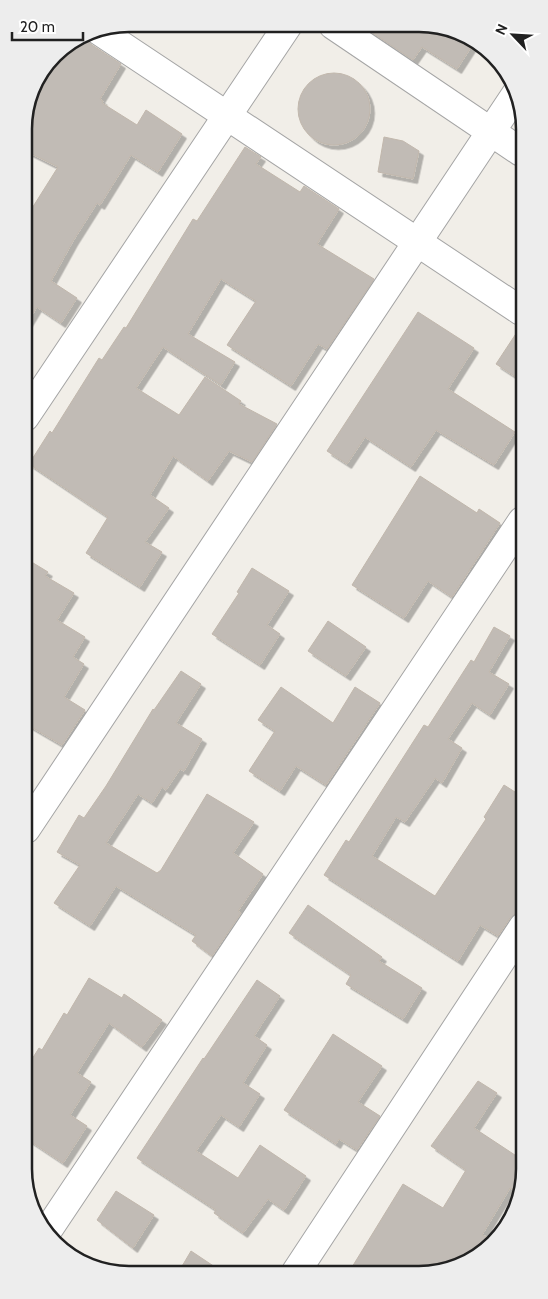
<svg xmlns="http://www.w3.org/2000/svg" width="548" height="1299" font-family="Cabin,sans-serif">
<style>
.building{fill:#c1bbb5;stroke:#c1b7ac;filter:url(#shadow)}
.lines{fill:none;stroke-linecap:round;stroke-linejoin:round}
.street-casing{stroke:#a5a5a5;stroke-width:30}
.street{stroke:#fff;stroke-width:28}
.rim{fill:none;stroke:#212121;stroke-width:2.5}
</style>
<defs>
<filter id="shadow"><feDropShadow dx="4.5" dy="4.5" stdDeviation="0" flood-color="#0004"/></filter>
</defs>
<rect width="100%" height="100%" fill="#f1eee8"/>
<g class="building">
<polygon points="361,25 440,26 473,44 457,69 422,47 413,60"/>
<polygon points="83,35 89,43 121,64 100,99 103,101 102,103 137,125 146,110 182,134 158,172 131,155 100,205 97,203 73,241 51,281 77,298 61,323 37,307 25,327 24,221 58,167 24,150 24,122 35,82 59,50"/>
<circle cx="334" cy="109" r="36"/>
<polygon points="384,137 403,141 419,151 413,179 378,172"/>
<polygon points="245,147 261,157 256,164 300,192 304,186 339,209 317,244 374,279 327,349 318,344 291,386 227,345 256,301 221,279 188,334 235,362 221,385 163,347 136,388 179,415 205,377 241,401 239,404 277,424 252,462 229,451 208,481 173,456 150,495 169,508 145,542 162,552 140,587 86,553 108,517 29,464 50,431 52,433 99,358 102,360 124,327 126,328 193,219 197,221"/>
<polygon points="418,312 474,348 448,389 515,432 494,465 436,430 411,467 365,437 347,464 327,451"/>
<polygon points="521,326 522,381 496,364"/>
<polygon points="420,476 477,513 479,509 500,523 452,597 428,581 404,618 352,585"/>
<polygon points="25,558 48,572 45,576 74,593 57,620 85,637 73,657 84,664 64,697 85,710 62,745 26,724"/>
<polygon points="252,568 289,591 267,625 280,634 260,665 212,634 239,593 237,592"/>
<polygon points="328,621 366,647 346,676 308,651"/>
<polygon points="494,627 510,636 489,672 509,684 490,715 472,703 448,739 462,748 442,783 435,778 405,822 396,817 372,856 435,896 486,819 484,817 504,785 523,797 523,911 516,913 510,918 498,936 480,925 458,961 324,875 346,840 349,842 424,725 428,727 471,660 474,662"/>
<polygon points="181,671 201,684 176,723 202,739 184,771 180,769 166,790 162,787 152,803 138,794 106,843 157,873 161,870 207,794 254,822 233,853 263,874 238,911 241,913 212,956 192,941 196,935 116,886 90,926 54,903 80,865 57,852 79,815 84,818 106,786 153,709 154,710"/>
<polygon points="281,687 333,723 355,687 380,703 326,785 296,766 280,791 249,771 275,731 258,720"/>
<polygon points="308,905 382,957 379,961 422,988 403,1019 346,984 351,975 289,933"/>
<polygon points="89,978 122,998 124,994 162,1020 142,1047 109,1023 77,1073 91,1082 70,1115 87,1126 63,1163 27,1139 27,1067 39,1048 42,1050 64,1013 67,1015"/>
<polygon points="257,980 280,996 254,1036 267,1045 243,1083 260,1094 239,1127 221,1115 196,1151 238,1178 260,1145 306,1176 284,1210 268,1199 243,1233 214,1213 216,1210 137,1158 203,1058 204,1059"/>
<polygon points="333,1034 382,1066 358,1102 380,1116 357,1150 339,1139 336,1144 284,1110"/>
<polygon points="478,1081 497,1093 474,1128 524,1161 524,1176 517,1193 510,1188 482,1235 487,1237 478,1252 446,1272 349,1272 403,1184 443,1208 466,1170 431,1146"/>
<polygon points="116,1191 154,1215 133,1248 97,1220"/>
<polygon points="191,1251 224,1273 178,1273"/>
</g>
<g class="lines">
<defs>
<g id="street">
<polyline points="333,25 521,152"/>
<polyline points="98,30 521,311"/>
<polyline points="25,417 288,25"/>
<polyline points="26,829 516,94"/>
<polyline points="48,1230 522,521"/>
<polyline points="296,1272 523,927"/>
</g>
</defs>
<use href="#street" class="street-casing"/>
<use href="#street" class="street"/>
</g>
<path d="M0 0H548V1299H0ZM129 32H419A97 97 0 0 1 516 129V1169A97 97 0 0 1 419 1266H129A97 97 0 0 1 32 1169V129A97 97 0 0 1 129 32Z" fill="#ededed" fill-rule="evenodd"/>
<path class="rim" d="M129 32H419A97 97 0 0 1 516 129V1169A97 97 0 0 1 419 1266H129A97 97 0 0 1 32 1169V129A97 97 0 0 1 129 32Z"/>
<g transform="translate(513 35) rotate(295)" stroke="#ffffff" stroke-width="4" paint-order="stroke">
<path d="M0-4L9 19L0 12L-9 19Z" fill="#212121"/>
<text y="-8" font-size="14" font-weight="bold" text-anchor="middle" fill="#212121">N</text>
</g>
<path d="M12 32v8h71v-8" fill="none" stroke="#212121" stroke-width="2.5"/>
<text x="20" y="32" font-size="15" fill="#212121" stroke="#ffffff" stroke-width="4" paint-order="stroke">20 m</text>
</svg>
